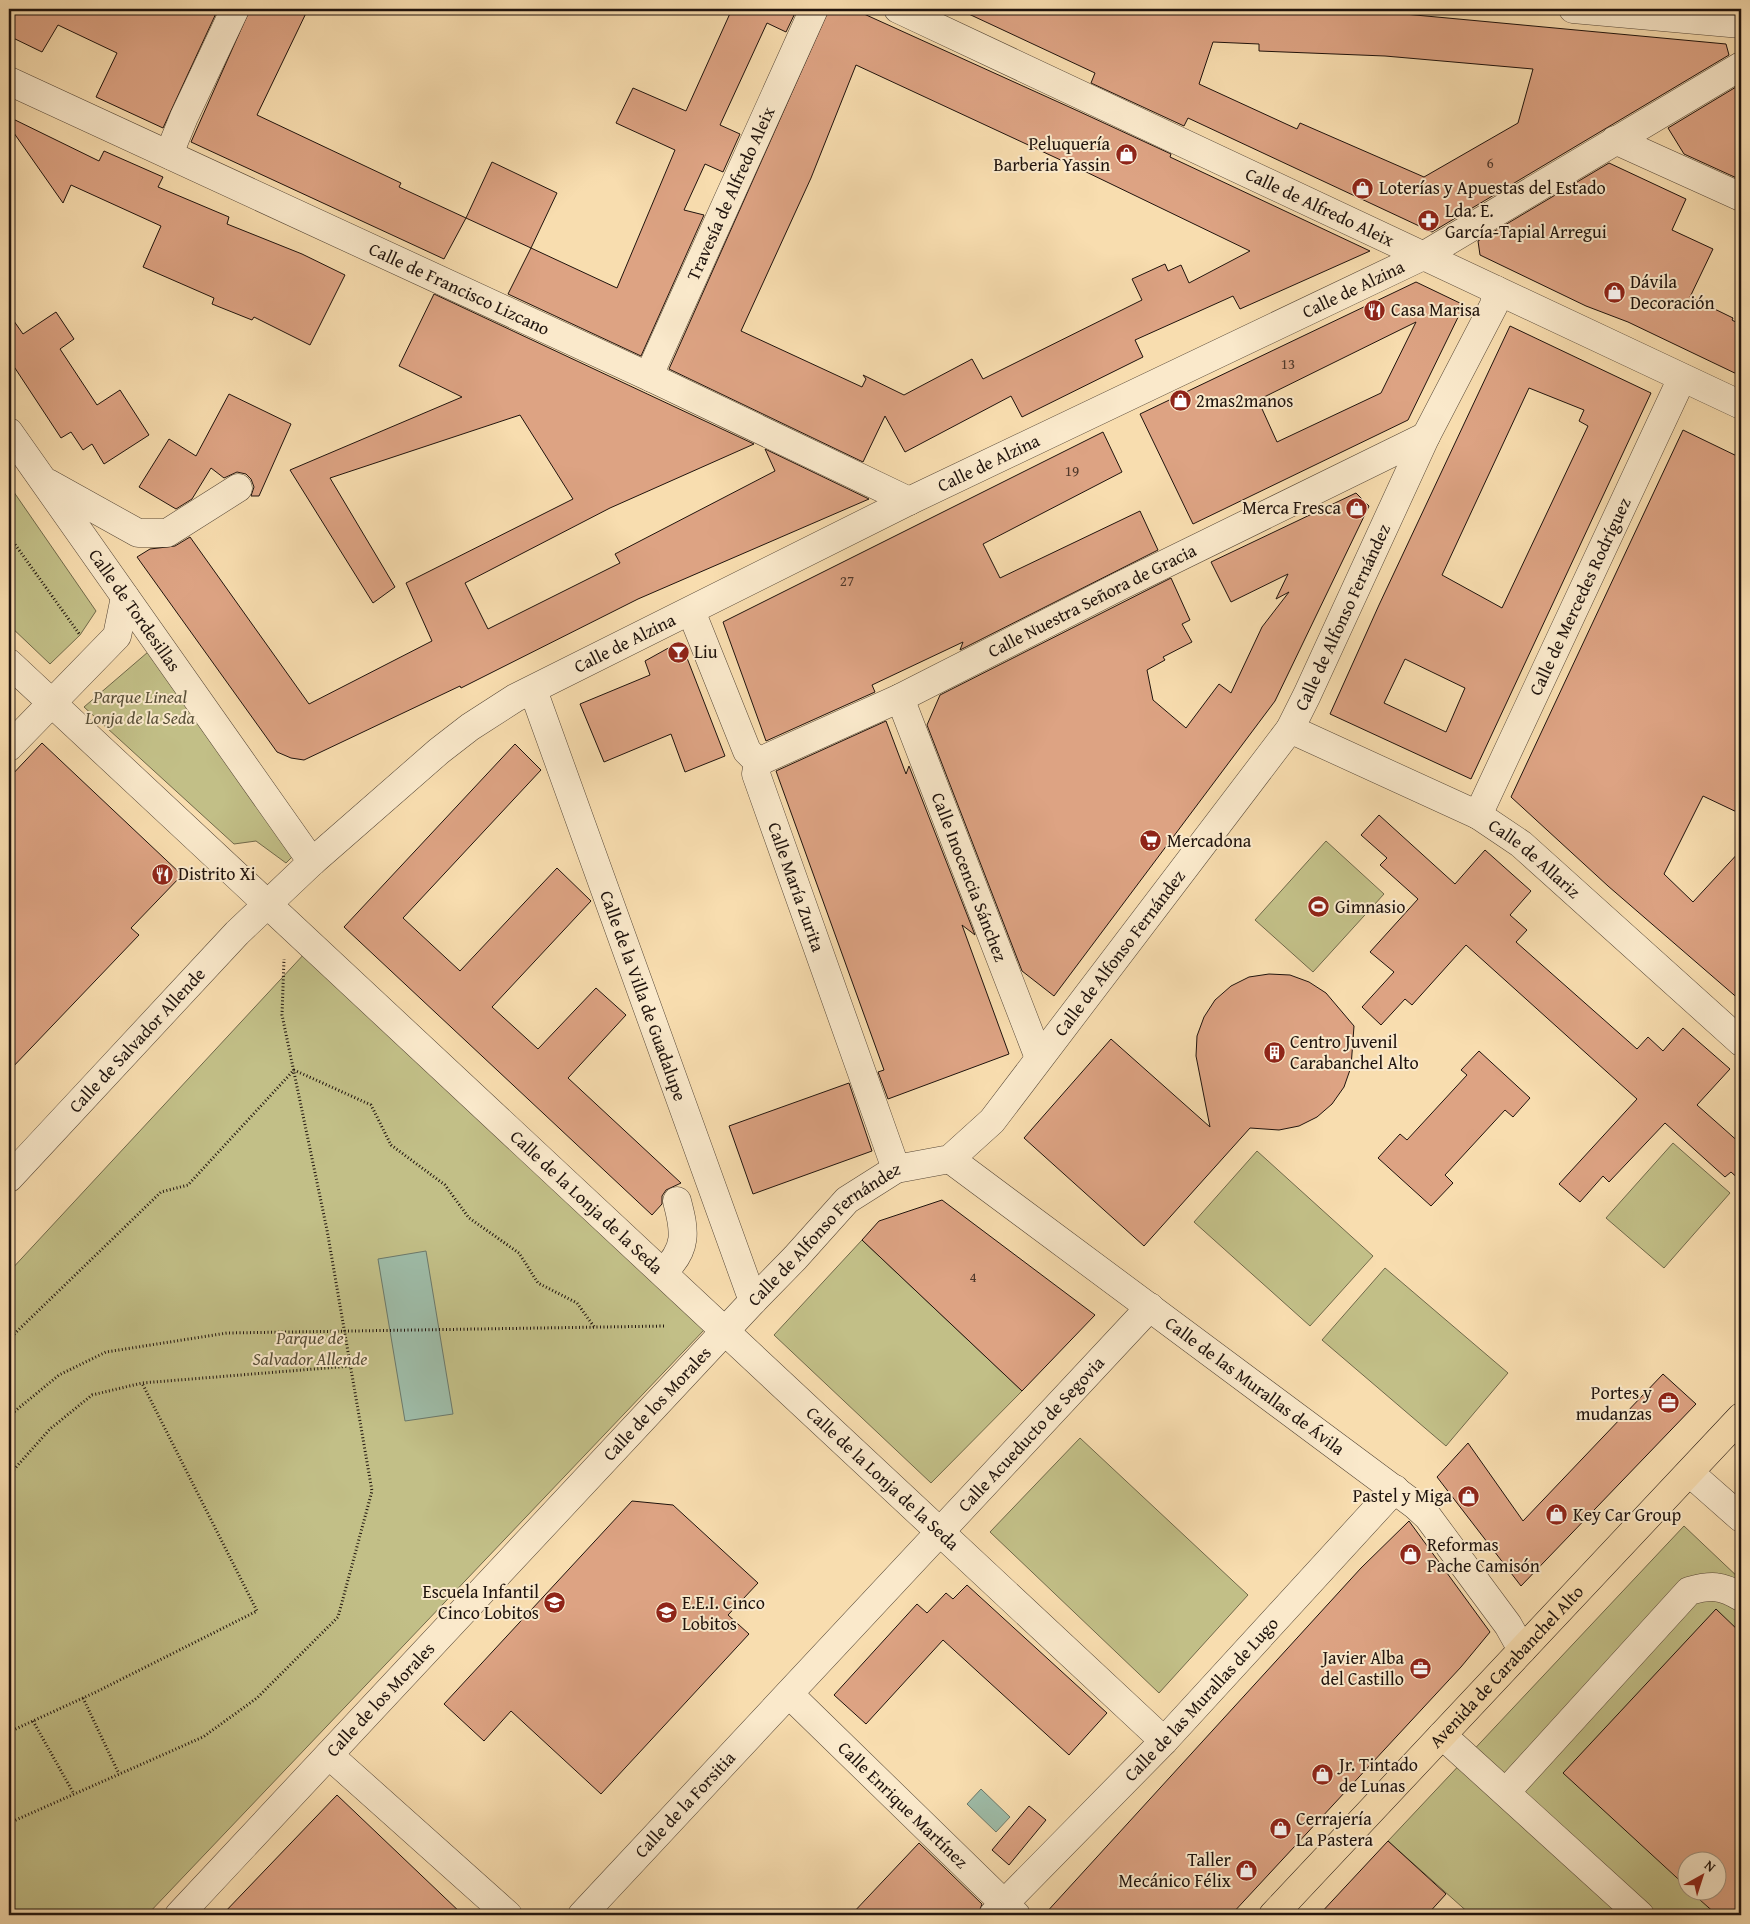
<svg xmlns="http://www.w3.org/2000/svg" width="1750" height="1924" font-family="'Gentium Book Plus',serif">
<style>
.green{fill:#c2bf87;stroke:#70694a;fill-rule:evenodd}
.water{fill:#9ebca8;stroke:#6b786a}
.building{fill:#dda383;stroke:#1f130d;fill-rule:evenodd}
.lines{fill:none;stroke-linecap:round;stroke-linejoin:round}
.minor-casing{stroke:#554636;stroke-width:29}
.major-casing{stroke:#1f130d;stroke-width:29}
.path{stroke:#1f130d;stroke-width:3;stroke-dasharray:1 2.5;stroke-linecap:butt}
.minor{stroke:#fae9cb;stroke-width:28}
.major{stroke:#f8ddaf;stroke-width:28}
.labels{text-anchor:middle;stroke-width:4;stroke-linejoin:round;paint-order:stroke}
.number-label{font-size:15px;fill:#4e372a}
.poi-label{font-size:18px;fill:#1f130d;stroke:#fae9cb;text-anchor:start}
.street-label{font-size:18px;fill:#1f130d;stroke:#fae9cb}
.park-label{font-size:18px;font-style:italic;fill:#584f38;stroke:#fae9cb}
</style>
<rect width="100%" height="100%" fill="#f8ddaf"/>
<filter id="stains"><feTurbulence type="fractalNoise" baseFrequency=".004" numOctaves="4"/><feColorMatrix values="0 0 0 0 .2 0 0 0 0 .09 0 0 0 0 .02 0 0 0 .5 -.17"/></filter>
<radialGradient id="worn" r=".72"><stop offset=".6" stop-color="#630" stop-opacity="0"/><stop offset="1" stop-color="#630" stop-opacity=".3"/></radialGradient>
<g class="green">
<polygon points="9,485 96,611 80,635 50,664 9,625"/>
<polygon points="148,652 296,853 286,863 256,841 234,844 84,707"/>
<polygon points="1326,841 1384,894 1313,972 1255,920"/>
<polygon points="306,952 704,1330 147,1915 9,1915 9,1272"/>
<polygon points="1673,1143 1730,1193 1664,1268 1606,1218"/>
<polygon points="1257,1151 1373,1256 1310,1326 1194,1222"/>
<polygon points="862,1240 1022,1391 931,1483 774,1335"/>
<polygon points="1385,1268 1508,1373 1446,1446 1322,1340"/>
<polygon points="1080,1438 1248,1595 1159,1693 990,1532"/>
<path d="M1684 1526 1741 1580V1915H1471L1388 1841ZM1688 1862H1718V1892H1688Z"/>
</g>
<g class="water">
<polygon points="426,1251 453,1414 405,1421 378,1259"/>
<polygon points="981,1789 1010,1817 996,1832 967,1804"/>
</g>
<g class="building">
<polygon points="9,9 218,9 163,128 96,97 117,53 58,25 42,52 9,36"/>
<polygon points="250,9 308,9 257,115 401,183 399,187 466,218 444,259 191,142"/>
<polygon points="732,9 797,9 786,32 767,23 720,125 740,134 723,172 705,164 684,210 704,215 641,356 508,294 531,248 617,288 675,150 616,123 633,88 686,111"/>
<path d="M829 9H853L1078 111 1171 154 1170 157 1370 251 1240 309 1233 296 1135 340 1143 357 1022 417 1011 396 905 452 885 416 863 462 669 369ZM856 65 1080 169 1250 251 1189 283 1181 265 1168 271 1165 264 1132 279 1142 300 983 379 972 359 904 395 863 375 866 379 862 387 741 331 811 178Z"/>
<path d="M958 9H1304L1383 12 1726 44 1729 55 1432 232 1188 118 1184 126 1091 83 1095 73ZM1213 42 1259 44V51L1385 56 1533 69 1518 123 1424 177 1300 123 1297 129 1199 84Z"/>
<polygon points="1736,87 1741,108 1741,180 1684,154 1668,128"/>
<polygon points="9,117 99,161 104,151 163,177 158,187 229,217 227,224 302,254 345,275 310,345 254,317 252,320 212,304 214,298 143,267 161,226 71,185 63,203 9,126"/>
<polygon points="492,162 557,193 531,248 466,218"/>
<polygon points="1609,163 1686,199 1672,230 1713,249 1690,297 1733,318 1732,320 1741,325 1741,376 1628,322 1586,306 1480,255 1478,241"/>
<path d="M1416 282 1464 305 1408 420 1193 524 1140 414ZM1416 322 1381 393 1277 442 1258 400Z"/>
<polygon points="434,294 754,444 610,508 465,583 488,629 620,563 615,554 775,471 765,449 869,499 638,599 461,688 460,686 304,760 291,758 277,752 137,557 150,549 175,546 190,537 309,704 432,641 406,583 573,499 520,415 330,478 395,587 373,603 290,470 462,397 399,366"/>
<polygon points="56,312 74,339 60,349 97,405 120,390 149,435 104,464 92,444 83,450 71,432 61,438 9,359 9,314 23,334"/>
<path d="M1510 326 1651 393 1471 779 1330 714 1379 605ZM1529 388 1584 410 1579 421 1588 426 1502 608 1442 575ZM1405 659 1465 688 1446 732 1384 703Z"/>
<polygon points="229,394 291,424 259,496 251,496 254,487 251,479 246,474 237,472 224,478 211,468 192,499 176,509 139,487 169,439 196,456"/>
<polygon points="1683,430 1741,458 1741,814 1703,796 1664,874 1693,902 1741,850 1741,1001 1608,886 1511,797"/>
<polygon points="1103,432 1122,472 983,544 1000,578 1140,511 1158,550 960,650 963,642 872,685 875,692 766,741 723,622"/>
<polygon points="1356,493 1369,506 1275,701 1054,996 1022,971 927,725 940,695 1171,578 1190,620 1182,624 1192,642 1163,657 1165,660 1147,670 1153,700 1186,728 1219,684 1231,693 1262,627 1289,592 1276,599 1288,574 1231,602 1211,562"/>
<polygon points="672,646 687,658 725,756 685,772 671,734 604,762 580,704 650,675 645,661"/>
<polygon points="886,721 906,774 909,766 975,935 962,925 1009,1054 888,1099 878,1072 884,1070 776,771"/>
<polygon points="42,743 182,875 131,928 139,935 9,1071 9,778"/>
<polygon points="515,744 541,770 403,918 460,971 557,868 591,901 492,1007 538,1049 596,988 626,1015 568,1078 681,1183 666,1190 662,1196 662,1204 652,1215 344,927"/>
<polygon points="1379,815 1455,884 1485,850 1531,891 1510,915 1527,930 1516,942 1637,1049 1648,1037 1663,1051 1683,1028 1730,1069 1697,1105 1741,1144 1741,1181 1731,1172 1725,1177 1665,1123 1609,1182 1603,1176 1580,1202 1559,1184 1637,1099 1466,945 1412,1005 1405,999 1381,1025 1362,1007 1394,972 1370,952 1418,899 1380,865 1387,858 1361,835"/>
<polygon points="1269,974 1290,975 1309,982 1326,993 1354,1026 1351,1067 1344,1087 1332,1104 1317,1117 1299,1126 1279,1130 1250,1128 1144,1246 1024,1138 1111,1039 1210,1127 1196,1056 1197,1036 1204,1017 1215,1000 1231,986 1249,977"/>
<polygon points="1479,1051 1530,1098 1513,1117 1505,1110 1445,1175 1453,1183 1431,1206 1378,1158 1400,1134 1407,1140 1467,1075 1461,1070"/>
<polygon points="849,1083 872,1151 753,1194 729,1126"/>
<polygon points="942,1200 1095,1315 1022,1391 862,1240 879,1221"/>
<polygon points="1663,1374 1696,1404 1521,1586 1437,1477 1468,1443 1523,1521"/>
<polygon points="632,1501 673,1505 758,1583 728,1615 749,1634 601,1794 511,1711 484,1741 444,1704"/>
<polygon points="1409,1521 1490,1632 1461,1667 1231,1915 1044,1915 1361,1568"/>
<polygon points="967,1585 1107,1713 1069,1755 943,1640 866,1724 834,1695 917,1604 927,1613 946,1593 953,1599"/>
<polygon points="1716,1609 1741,1633 1741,1915 1717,1915 1691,1892 1718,1892 1718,1862 1688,1862 1688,1888 1563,1773"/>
<polygon points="337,1795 463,1915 222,1915"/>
<polygon points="1029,1806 1046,1820 1009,1865 992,1850"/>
<polygon points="1388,1841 1446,1894 1427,1915 1319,1915"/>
<polygon points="919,1843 982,1904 978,1915 851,1915"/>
</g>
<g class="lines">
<defs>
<g id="minor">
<path id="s1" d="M898 9 1741 405"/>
<polyline points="1573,9 1741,24"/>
<path id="s2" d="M9 81 652 378 909 501"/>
<polyline points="1615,140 1741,197"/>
<polyline points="172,156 173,144 184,117 235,9"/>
<path id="s3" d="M652 378 654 364 814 9"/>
<path id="s4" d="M9 432 312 862"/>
<polyline points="48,483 138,533 167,533 238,488"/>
<polyline points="691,611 747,751 758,762"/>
<path id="s5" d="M9 663 1164 1741"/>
<path id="s6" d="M533 690 753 1301"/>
<path id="s7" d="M900 698 1039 1058"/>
<path id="s8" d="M1290 729 1478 815 1521 844 1741 1042"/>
<polyline points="9,747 117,636 125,597"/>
<path id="s9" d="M758 762 900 698 1120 586 1426 436"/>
<path id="s10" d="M758 762 756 774 896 1169"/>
<path id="s11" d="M1478 815 1682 378"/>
<path id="s12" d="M950 1159 1415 1505 1428 1517 1508 1625 1522 1650"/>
<path id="s13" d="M9 1178 237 933 312 862 439 751 470 727 515 698 909 501 1423 256 1741 66"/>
<path d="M663 1272C688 1249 685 1231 677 1201"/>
<polyline points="1690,1473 1741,1518"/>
<path id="s14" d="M789 1694 1016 1915"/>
<polyline points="1442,1735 1640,1915"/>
<polyline points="329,1755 508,1915"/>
<path d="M1506 1792 1689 1591C1711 1585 1721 1585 1741 1597"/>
<path id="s15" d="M179 1915 753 1301 795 1258 847 1200 896 1169 950 1159 992 1121 1290 729 1307 695 1426 436 1494 305 1496 290"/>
<path id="s16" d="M582 1915 1150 1307"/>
<path id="s17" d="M993 1915 1164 1741 1395 1489"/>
</g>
<g id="major">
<path id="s18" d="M1273 1915 1741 1417"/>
</g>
</defs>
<use href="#minor" class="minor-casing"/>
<use href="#major" class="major-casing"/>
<g class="path">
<polyline points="9,536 80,635"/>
<polyline points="9,1339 161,1192 188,1185 294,1070 371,1105 391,1145 445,1185 469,1218 519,1253 538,1283 577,1303 595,1328"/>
<polyline points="9,1416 59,1375 106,1352 227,1333 666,1326"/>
<polyline points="9,1475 50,1429 92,1395 142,1383 351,1366"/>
<polyline points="83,1698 119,1774"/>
<polyline points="33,1721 74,1794"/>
<polyline points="9,1732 96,1692 257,1611 142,1383"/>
<polyline points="9,1823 203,1737 257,1698 338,1617 372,1491 327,1230 282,1015 284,959"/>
</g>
<use href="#minor" class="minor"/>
<use href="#major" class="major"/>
</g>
<defs>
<symbol id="shop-disc" viewBox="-11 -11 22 22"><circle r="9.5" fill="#8f2418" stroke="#fae9cb"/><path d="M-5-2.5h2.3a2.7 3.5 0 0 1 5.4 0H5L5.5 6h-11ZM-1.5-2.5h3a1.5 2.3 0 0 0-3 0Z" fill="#fff"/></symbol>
<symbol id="pharmacy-disc" viewBox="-11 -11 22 22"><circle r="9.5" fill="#8f2418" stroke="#fae9cb"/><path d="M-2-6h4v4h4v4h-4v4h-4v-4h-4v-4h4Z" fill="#fff"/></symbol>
<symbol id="restaurant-disc" viewBox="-11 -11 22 22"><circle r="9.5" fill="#8f2418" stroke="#fae9cb"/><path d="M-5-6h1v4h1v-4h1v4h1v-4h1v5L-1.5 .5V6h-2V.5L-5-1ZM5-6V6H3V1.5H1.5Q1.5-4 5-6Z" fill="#fff"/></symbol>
<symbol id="bar-disc" viewBox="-11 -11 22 22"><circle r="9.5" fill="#8f2418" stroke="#fae9cb"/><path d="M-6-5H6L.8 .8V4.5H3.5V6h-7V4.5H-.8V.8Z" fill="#fff"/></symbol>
<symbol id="supermarket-disc" viewBox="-11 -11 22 22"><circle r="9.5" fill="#8f2418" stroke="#fae9cb"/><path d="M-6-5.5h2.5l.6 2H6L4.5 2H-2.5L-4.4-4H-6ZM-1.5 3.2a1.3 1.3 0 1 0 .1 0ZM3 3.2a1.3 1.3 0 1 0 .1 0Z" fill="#fff"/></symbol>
<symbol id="stadium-disc" viewBox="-11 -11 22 22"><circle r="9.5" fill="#8f2418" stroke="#fae9cb"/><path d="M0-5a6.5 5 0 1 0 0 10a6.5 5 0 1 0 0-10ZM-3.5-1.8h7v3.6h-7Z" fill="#fff"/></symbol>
<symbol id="building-disc" viewBox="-11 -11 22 22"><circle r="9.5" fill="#8f2418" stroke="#fae9cb"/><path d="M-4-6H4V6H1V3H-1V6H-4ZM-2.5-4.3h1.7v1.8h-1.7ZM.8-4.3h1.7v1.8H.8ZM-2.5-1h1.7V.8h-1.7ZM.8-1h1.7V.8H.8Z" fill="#fff"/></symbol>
<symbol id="office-disc" viewBox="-11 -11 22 22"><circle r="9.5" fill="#8f2418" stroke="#fae9cb"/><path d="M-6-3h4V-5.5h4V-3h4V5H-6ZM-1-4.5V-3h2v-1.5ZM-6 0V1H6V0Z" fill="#fff"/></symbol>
<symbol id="school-disc" viewBox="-11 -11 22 22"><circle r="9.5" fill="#8f2418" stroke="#fae9cb"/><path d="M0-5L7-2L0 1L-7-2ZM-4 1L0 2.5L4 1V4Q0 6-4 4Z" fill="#fff"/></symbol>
</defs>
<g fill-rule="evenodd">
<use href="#shop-disc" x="1114" y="142" width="25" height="25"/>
<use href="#shop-disc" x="1350" y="176" width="25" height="25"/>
<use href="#pharmacy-disc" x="1416" y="208" width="25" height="25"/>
<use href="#shop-disc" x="1602" y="280" width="25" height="25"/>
<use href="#restaurant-disc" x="1362" y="298" width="25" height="25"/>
<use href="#shop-disc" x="1168" y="388" width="25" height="25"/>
<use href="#shop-disc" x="1344" y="496" width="25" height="25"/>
<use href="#bar-disc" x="666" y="640" width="25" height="25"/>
<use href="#supermarket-disc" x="1138" y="828" width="25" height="25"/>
<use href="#restaurant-disc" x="150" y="862" width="25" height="25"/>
<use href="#stadium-disc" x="1306" y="894" width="25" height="25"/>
<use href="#building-disc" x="1262" y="1040" width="25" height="25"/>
<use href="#office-disc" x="1656" y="1390" width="25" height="25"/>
<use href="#shop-disc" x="1456" y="1484" width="25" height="25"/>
<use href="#shop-disc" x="1544" y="1502" width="25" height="25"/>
<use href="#shop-disc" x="1398" y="1542" width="25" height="25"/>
<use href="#school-disc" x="542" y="1590" width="25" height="25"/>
<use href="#school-disc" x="654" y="1600" width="25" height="25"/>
<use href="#office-disc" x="1408" y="1656" width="25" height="25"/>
<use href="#shop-disc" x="1310" y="1762" width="25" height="25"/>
<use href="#shop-disc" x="1268" y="1816" width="25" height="25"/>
<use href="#shop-disc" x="1234" y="1858" width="25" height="25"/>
</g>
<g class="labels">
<g class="number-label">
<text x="1490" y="168">6</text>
<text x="1288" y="369">13</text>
<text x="1072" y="476">19</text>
<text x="847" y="586">27</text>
<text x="973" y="1282">4</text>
</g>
<g class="poi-label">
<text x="1110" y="150" text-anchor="end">Peluquería<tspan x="1110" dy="21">Barberia Yassin</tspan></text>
<text x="1379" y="194">Loterías y Apuestas del Estado</text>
<text x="1445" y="217">Lda. E.<tspan x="1445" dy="21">García-Tapial Arregui</tspan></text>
<text x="1630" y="288">Dávila<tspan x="1630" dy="21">Decoración</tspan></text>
<text x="1391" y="316">Casa Marisa</text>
<text x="1196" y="407">2mas2manos</text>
<text x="1341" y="514" text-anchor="end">Merca Fresca</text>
<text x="694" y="658">Liu</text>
<text x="1167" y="847">Mercadona</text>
<text x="178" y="880">Distrito Xi</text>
<text x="1335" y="913">Gimnasio</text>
<text x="1290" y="1048">Centro Juvenil<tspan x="1290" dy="21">Carabanchel Alto</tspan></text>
<text x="1652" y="1399" text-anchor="end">Portes y<tspan x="1652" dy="21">mudanzas</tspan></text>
<text x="1452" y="1502" text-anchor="end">Pastel y Miga</text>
<text x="1573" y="1521">Key Car Group</text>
<text x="1427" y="1551">Reformas<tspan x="1427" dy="21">Pache Camisón</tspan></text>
<text x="539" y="1598" text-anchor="end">Escuela Infantil<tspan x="539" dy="21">Cinco Lobitos</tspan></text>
<text x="682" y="1609">E.E.I. Cinco<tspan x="682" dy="21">Lobitos</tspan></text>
<text x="1404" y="1664" text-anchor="end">Javier Alba<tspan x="1404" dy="21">del Castillo</tspan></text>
<text x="1339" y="1771">Jr. Tintado<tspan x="1339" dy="21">de Lunas</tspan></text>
<text x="1296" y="1825">Cerrajería<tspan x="1296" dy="21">La Pastera</tspan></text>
<text x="1231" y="1866" text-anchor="end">Taller<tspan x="1231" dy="21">Mecánico Félix</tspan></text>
</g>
<g class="street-label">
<text dy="6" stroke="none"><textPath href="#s3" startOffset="201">Travesía de Alfredo Aleix</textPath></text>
<text dy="6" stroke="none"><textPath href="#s1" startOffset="466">Calle de Alfredo Aleix</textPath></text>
<text dy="6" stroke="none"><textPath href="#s2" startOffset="496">Calle de Francisco Lizcano</textPath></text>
<text dy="6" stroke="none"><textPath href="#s13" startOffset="1632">Calle de Alzina</textPath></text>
<text dy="6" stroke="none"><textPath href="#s13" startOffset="1228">Calle de Alzina</textPath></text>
<text dy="6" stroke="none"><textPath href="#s11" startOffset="241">Calle de Mercedes Rodríguez</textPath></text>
<text dy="6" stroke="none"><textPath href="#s9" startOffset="371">Calle Nuestra Señora de Gracia</textPath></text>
<text dy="6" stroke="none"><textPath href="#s4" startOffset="218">Calle de Tordesillas</textPath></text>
<text dy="6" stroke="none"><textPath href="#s15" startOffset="1764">Calle de Alfonso Fernández</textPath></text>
<text dy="6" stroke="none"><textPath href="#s13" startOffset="822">Calle de Alzina</textPath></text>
<text dy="6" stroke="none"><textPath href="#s8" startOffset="278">Calle de Allariz</textPath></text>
<text dy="6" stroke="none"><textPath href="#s7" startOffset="192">Calle Inocencia Sánchez</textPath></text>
<text dy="6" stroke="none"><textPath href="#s10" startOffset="132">Calle María Zurita</textPath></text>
<text dy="6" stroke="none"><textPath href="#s15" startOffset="1359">Calle de Alfonso Fernández</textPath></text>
<text dy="6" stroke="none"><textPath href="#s6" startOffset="325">Calle de la Villa de Guadalupe</textPath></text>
<text dy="6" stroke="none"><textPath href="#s13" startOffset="188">Calle de Salvador Allende</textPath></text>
<text dy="6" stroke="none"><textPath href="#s5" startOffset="790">Calle de la Lonja de la Seda</textPath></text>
<text dy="6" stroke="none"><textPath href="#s15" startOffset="939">Calle de Alfonso Fernández</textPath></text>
<text dy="6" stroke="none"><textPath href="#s12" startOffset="380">Calle de las Murallas de Ávila</textPath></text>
<text dy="6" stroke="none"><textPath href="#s15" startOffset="700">Calle de los Morales</textPath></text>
<text dy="6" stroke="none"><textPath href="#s16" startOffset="658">Calle Acueducto de Segovia</textPath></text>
<text dy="6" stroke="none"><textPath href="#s5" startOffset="1195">Calle de la Lonja de la Seda</textPath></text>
<text dy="6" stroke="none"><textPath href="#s18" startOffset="341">Avenida de Carabanchel Alto</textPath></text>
<text dy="6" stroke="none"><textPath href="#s17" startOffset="300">Calle de las Murallas de Lugo</textPath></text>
<text dy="6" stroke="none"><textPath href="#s15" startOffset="295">Calle de los Morales</textPath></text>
<text dy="6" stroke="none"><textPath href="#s16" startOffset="151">Calle de la Forsitia</textPath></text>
<text dy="6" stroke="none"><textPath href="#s14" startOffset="159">Calle Enrique Martínez</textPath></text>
</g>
<g class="park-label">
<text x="140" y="703">Parque Lineal<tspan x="140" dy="21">Lonja de la Seda</tspan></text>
<text x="310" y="1344">Parque de<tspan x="310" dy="21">Salvador Allende</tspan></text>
</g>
</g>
<rect width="1750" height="1924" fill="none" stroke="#f8ddaf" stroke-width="30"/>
<rect x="10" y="10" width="1730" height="1904" fill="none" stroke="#1f130d" stroke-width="2.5"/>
<rect x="15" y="15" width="1720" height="1894" fill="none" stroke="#1f130d"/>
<g transform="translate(1702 1876) rotate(39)"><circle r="24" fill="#fae9cb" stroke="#a2937f"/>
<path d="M0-4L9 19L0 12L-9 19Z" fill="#8f2418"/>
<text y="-8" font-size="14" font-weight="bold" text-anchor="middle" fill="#1f130d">N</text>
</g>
<rect width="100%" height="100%" filter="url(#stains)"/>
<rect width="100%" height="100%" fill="url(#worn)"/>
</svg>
